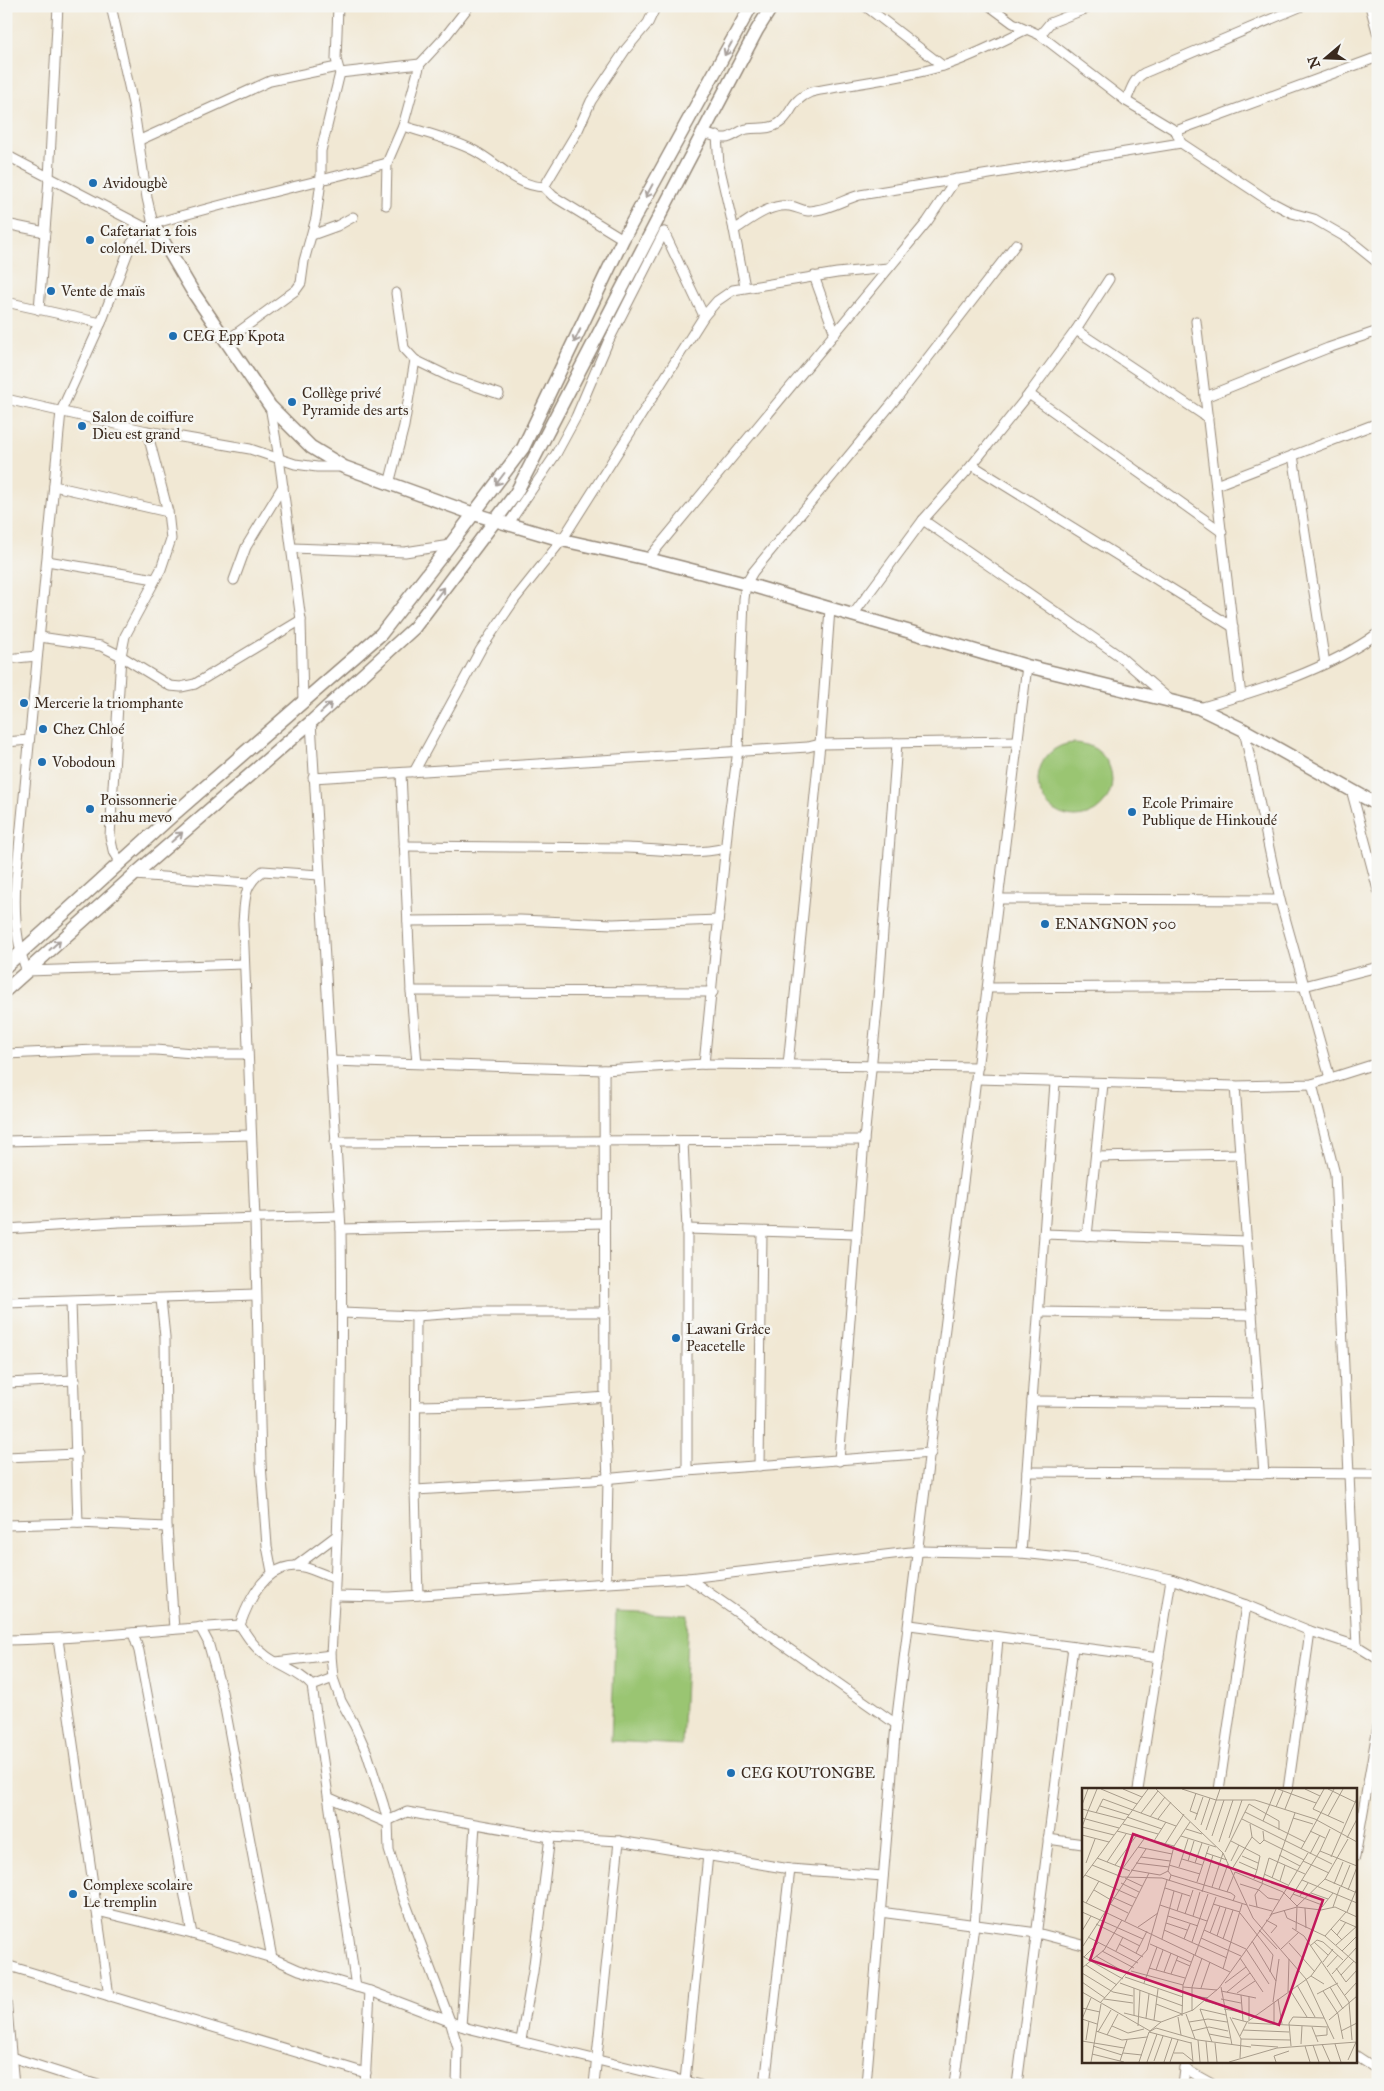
<svg xmlns="http://www.w3.org/2000/svg" width="1384" height="2091" font-family="'IM FELL Great Primer',serif">
<style>
.green{fill:#9ac572;stroke:#6a7848}
.lines{fill:none;stroke-linecap:round;stroke-linejoin:round}
.street-casing{stroke:#968979;stroke-width:11}
.secondary-casing{stroke:#968979;stroke-width:15}
.street{stroke:#fff;stroke-width:9}
.secondary{stroke:#fff;stroke-width:12}
.oneway{stroke:#a79f9a}
.poi-dot{fill:#1f6fb2;stroke:#f6f6f2;stroke-width:2}
.labels{text-anchor:middle;stroke-width:5;stroke-linejoin:round;paint-order:stroke}
.poi-label{font-size:15px;fill:#3b2a1e;stroke:#f6f6f2;text-anchor:start}
.inset-road{fill:none;stroke:#a89c8b;stroke-width:1}
.view{fill:#c2185b;fill-opacity:0.15;stroke:#c2185b;stroke-width:2.5}
.inset-edge{fill:none;stroke:#3b2a1e;stroke-width:2.5}
</style>
<rect width="100%" height="100%" fill="#f6f6f2"/>
<filter id="ink" filterUnits="userSpaceOnUse"><feTurbulence type="fractalNoise" baseFrequency=".02" numOctaves="2"/><feDisplacementMap in="SourceGraphic" scale="10" xChannelSelector="R" yChannelSelector="G"/><feConvolveMatrix kernelMatrix="1 2 1 2 8 2 1 2 1" color-interpolation-filters="sRGB"/></filter>
<filter id="wash" filterUnits="userSpaceOnUse"><feTurbulence type="fractalNoise" baseFrequency=".0096" numOctaves="4" result="noise"/><feDisplacementMap in="SourceGraphic" scale="20" xChannelSelector="R" yChannelSelector="G"/><feGaussianBlur stdDeviation="1.12" result="paint"/><feColorMatrix in="noise" values="0 0 0 0 0 0 0 0 0 0 0 0 0 0 0 0 0 1.4 0 .05"/><feComposite in="paint" operator="in"/></filter>
<g filter="url(#wash)">
<rect width="100%" height="100%" fill="#f1e8d4"/>
<g class="green">
<circle cx="1075" cy="780" r="37"/>
<polygon points="616,1612 688,1615 682,1745 611,1741"/>
</g>
</g>
<g filter="url(#ink)">
<g class="lines">
<defs>
<g id="street">
<polyline points="111,6 133,104 147,198 153,224"/>
<polyline points="865,6 943,66"/>
<polyline points="990,6 1013,23 1040,35 1126,101 1176,131 1181,143 1269,201 1292,213 1314,219 1347,238 1378,263"/>
<polyline points="1370,6 1378,35"/>
<polyline points="1040,35 1050,23 1093,6"/>
<polyline points="340,73 420,64"/>
<path d="M1126 101C1131 90 1133 79 1144 73L1302 6"/>
<path d="M403 126C426 133 451 139 473 150 497 162 515 186 544 187L553 196 623 239"/>
<polyline points="1176,131 1378,57"/>
<path d="M702 133C709 134 719 139 726 138 732 138 740 130 747 129 757 127 769 130 778 124 793 115 789 101 811 92 855 83 900 79 943 66 972 57 1000 42 1027 29"/>
<polyline points="717,136 719,165 734,230 745,287"/>
<polyline points="140,140 270,81 337,67"/>
<polyline points="6,155 146,228"/>
<polyline points="544,187 578,130 591,101 626,49 648,23 656,6"/>
<polyline points="386,205 387,163 403,126 420,64 444,38 469,6"/>
<polyline points="6,224 45,232"/>
<path d="M734 230C750 220 770 203 790 206 801 208 804 213 816 210 832 208 845 199 860 195L1181 143"/>
<polyline points="664,232 704,316"/>
<polyline points="312,235 337,226 353,217"/>
<polyline points="814,276 835,334"/>
<polyline points="396,293 404,348 415,360"/>
<polyline points="6,302 101,323"/>
<polyline points="39,310 49,178 58,6"/>
<polyline points="1196,321 1241,696"/>
<polyline points="1076,330 1208,418"/>
<polyline points="226,341 296,290 301,283 304,261 316,218 321,181 321,151 340,73 336,59 338,6"/>
<polyline points="1029,394 1222,532"/>
<polyline points="1205,397 1328,348 1378,331"/>
<polyline points="6,399 147,431 250,449 295,464 317,467 344,467"/>
<polyline points="270,406 279,458 301,620 303,702"/>
<polyline points="1293,455 1325,664"/>
<polyline points="972,465 1233,627"/>
<polyline points="389,484 404,426 415,360 452,378 499,394"/>
<polyline points="1216,485 1378,423"/>
<polyline points="54,486 168,512"/>
<polyline points="923,520 1118,655 1169,699"/>
<polyline points="509,523 556,454 576,417 608,342 664,232"/>
<polyline points="292,548 405,552 450,545"/>
<polyline points="648,559 927,222 956,179"/>
<polyline points="47,561 155,579"/>
<polyline points="234,580 246,547 283,486"/>
<polyline points="852,616 923,520 972,465 1029,394 1076,330 1109,279"/>
<polyline points="40,637 101,646 121,656 170,686 181,687 195,684 301,620"/>
<polyline points="6,659 37,656"/>
<path d="M1199 708C1259 691 1328 670 1378 633"/>
<path d="M311 722 341 1229C343 1371 340 1513 331 1655L333 1678 341 1701 355 1726 367 1753 383 1803 388 1821 389 1850 404 1899 450 2021 458 2048 457 2085"/>
<polyline points="1244,730 1280,900 1330,1078"/>
<polyline points="6,742 29,740"/>
<polyline points="414,772 481,649 515,599 562,540 704,316 717,301 733,290 837,273 888,268"/>
<polyline points="401,773 411,991 417,1063"/>
<polyline points="313,778 808,747 820,744 1018,741"/>
<polyline points="1351,789 1378,890"/>
<path d="M404 846C478 847 552 847 626 848 659 849 693 856 725 848"/>
<polyline points="121,863 113,850 110,836 121,656 125,636 161,569 171,539 168,512 147,431"/>
<polyline points="134,875 249,883"/>
<polyline points="999,899 1280,900"/>
<polyline points="408,921 520,920 613,924 718,920"/>
<path d="M244 964 27 971C15 942 14 911 16 880L61 411 101 323 131 244C137 235 144 230 153 224 230 201 309 184 387 163"/>
<polyline points="988,988 1304,986 1378,967"/>
<polyline points="411,991 713,992"/>
<polyline points="6,1054 95,1050 156,1050 205,1054 247,1054"/>
<polyline points="331,1061 604,1070 704,1064 978,1067"/>
<polyline points="704,1064 728,824 738,750 744,599 746,584 753,572 899,395 1016,244"/>
<polyline points="788,1065 820,744 830,609"/>
<polyline points="604,1070 605,1411 608,1479 606,1582"/>
<polyline points="977,1079 1235,1086 1312,1084 1378,1063"/>
<polyline points="1312,1084 1335,1174 1357,1646"/>
<polyline points="1235,1086 1264,1474"/>
<polyline points="6,1141 251,1135"/>
<polyline points="683,1141 687,1229 687,1471"/>
<polyline points="335,1142 864,1140"/>
<polyline points="1096,1157 1240,1154"/>
<polyline points="6,1229 119,1222 339,1216"/>
<polyline points="341,1229 604,1223"/>
<polyline points="687,1229 857,1234"/>
<polyline points="1044,1234 1246,1241"/>
<polyline points="1087,1236 1103,1084"/>
<polyline points="161,1299 165,1337 167,1527 174,1629"/>
<polyline points="71,1302 78,1523"/>
<polyline points="6,1303 256,1295"/>
<polyline points="1039,1312 1252,1315"/>
<polyline points="342,1313 416,1316 471,1312 605,1312"/>
<polyline points="416,1316 415,1490 418,1595"/>
<polyline points="6,1383 75,1380"/>
<polyline points="1032,1401 1258,1403"/>
<polyline points="416,1406 515,1404 606,1397"/>
<polyline points="6,1457 77,1454"/>
<polyline points="839,1461 864,1140 878,999 897,743"/>
<polyline points="759,1466 762,1232"/>
<polyline points="1027,1472 1378,1474"/>
<polyline points="415,1490 593,1480 687,1471 931,1453"/>
<polyline points="6,1525 78,1523 167,1527"/>
<polyline points="1021,1553 1055,1083"/>
<polyline points="296,1566 336,1536"/>
<path d="M272 1572 267 1546 261 1464 255 1220 243 923C245 900 243 885 263 871L319 875"/>
<path d="M334 1578C322 1575 308 1566 296 1566 265 1566 249 1599 240 1625 247 1636 254 1647 265 1655 280 1667 299 1671 312 1686L356 1987"/>
<polyline points="688,1578 896,1724"/>
<polyline points="335,1596 389,1597 688,1578 919,1551 1021,1553 1089,1560 1171,1579 1246,1605 1310,1631 1357,1646 1378,1659"/>
<polyline points="910,1625 1159,1658"/>
<polyline points="200,1627 208,1642 222,1692 272,1958"/>
<polyline points="133,1633 139,1651 192,1934"/>
<polyline points="58,1639 109,1996"/>
<path d="M6 1640C84 1639 162 1629 240 1625"/>
<polyline points="276,1662 331,1655"/>
<polyline points="312,1686 333,1678"/>
<polyline points="1138,1790 1171,1579"/>
<polyline points="1219,1790 1246,1605"/>
<polyline points="1288,1790 1310,1631"/>
<polyline points="330,1798 385,1822 407,1812 550,1837 619,1841 790,1869 883,1876"/>
<polyline points="1048,1839 1083,1844"/>
<polyline points="1355,1857 1378,1726"/>
<polyline points="97,1911 192,1934 272,1958 299,1970 370,1991 467,2028 700,2085"/>
<polyline points="880,1912 1037,1933 1083,1945"/>
<polyline points="6,1965 366,2073"/>
<polyline points="6,1999 14,2085"/>
<polyline points="461,2026 475,1825"/>
<polyline points="521,2040 533,1972 550,1837"/>
<polyline points="1355,2055 1378,2070"/>
<polyline points="11,2057 98,2085"/>
<polyline points="1185,2069 1214,2085"/>
<polyline points="685,2081 708,1855"/>
<polyline points="365,2085 370,1991"/>
<polyline points="594,2085 619,1841"/>
<polyline points="765,2085 790,1869"/>
<polyline points="866,2085 896,1724 1027,666"/>
<polyline points="954,2085 974,1925 998,1638"/>
<polyline points="1017,2085 1073,1647"/>
<polyline points="1183,2085 1186,2062"/>
</g>
<g id="secondary">
<polyline points="153,224 193,292 270,406 311,447 344,467 474,514 562,540 648,559 746,584 1027,666 1199,708 1244,730 1378,805"/>
<polyline points="6,966 173,815 381,634 450,545 523,448 623,239 751,6"/>
<polyline points="6,990 134,875 311,722 414,628 516,493 686,165 757,30 772,6"/>
</g>
</defs>
<use href="#street" class="street-casing"/>
<use href="#secondary" class="secondary-casing"/>
<use href="#street" class="street"/>
<use href="#secondary" class="secondary"/>
</g>
<defs><path id="oneway-shaft" d="M-6 0H5M1.5-3L5.5 0L1.5 3" fill="none" stroke-width="1.6" stroke-linecap="round" stroke-linejoin="round" transform="scale(1.25)"/></defs>
<g class="oneway">
<use href="#oneway-shaft" transform="translate(728 49) rotate(119)"/>
<use href="#oneway-shaft" transform="translate(649 191) rotate(118)"/>
<use href="#oneway-shaft" transform="translate(577 336) rotate(116)"/>
<use href="#oneway-shaft" transform="translate(500 479) rotate(127)"/>
<use href="#oneway-shaft" transform="translate(440 593) rotate(-53)"/>
<use href="#oneway-shaft" transform="translate(326 708) rotate(-42)"/>
<use href="#oneway-shaft" transform="translate(177 837) rotate(-41)"/>
<use href="#oneway-shaft" transform="translate(55 945) rotate(-42)"/>
</g>
</g>
<g class="poi-dot">
<circle cx="93" cy="183" r="5"/>
<circle cx="90" cy="240" r="5"/>
<circle cx="51" cy="291" r="5"/>
<circle cx="173" cy="336" r="5"/>
<circle cx="292" cy="402" r="5"/>
<circle cx="82" cy="426" r="5"/>
<circle cx="24" cy="703" r="5"/>
<circle cx="43" cy="729" r="5"/>
<circle cx="42" cy="762" r="5"/>
<circle cx="90" cy="809" r="5"/>
<circle cx="1132" cy="812" r="5"/>
<circle cx="1045" cy="924" r="5"/>
<circle cx="676" cy="1338" r="5"/>
<circle cx="731" cy="1773" r="5"/>
<circle cx="73" cy="1894" r="5"/>
</g>
<g class="labels">
<g class="poi-label">
<text x="103" y="188">Avidougbè</text>
<text x="100" y="236">Cafetariat 2 fois<tspan x="100" dy="17">colonel. Divers</tspan></text>
<text x="61" y="296">Vente de maïs</text>
<text x="183" y="341">CEG Epp Kpota</text>
<text x="302" y="398">Collège privé<tspan x="302" dy="17">Pyramide des arts</tspan></text>
<text x="92" y="422">Salon de coiffure<tspan x="92" dy="17">Dieu est grand</tspan></text>
<text x="34" y="708">Mercerie la triomphante</text>
<text x="53" y="734">Chez Chloé</text>
<text x="52" y="767">Vobodoun</text>
<text x="100" y="805">Poissonnerie<tspan x="100" dy="17">mahu mevo</tspan></text>
<text x="1142" y="808">Ecole Primaire<tspan x="1142" dy="17">Publique de Hinkoudé</tspan></text>
<text x="1055" y="929">ENANGNON 500</text>
<text x="686" y="1334">Lawani Grâce<tspan x="686" dy="17">Peacetelle</tspan></text>
<text x="741" y="1778">CEG KOUTONGBE</text>
<text x="83" y="1890">Complexe scolaire<tspan x="83" dy="17">Le tremplin</tspan></text>
</g>
</g>
<g transform="translate(1082 1788)">
<rect width="275" height="275" fill="#f1e8d4"/>
<path class="inset-road" d="M15 1 6 23 0 39 32 47M19 1 55 16M41 1 60 9M74 1 141 65 171 130 224 191 252 251M100 1 134 12H173L233 31 275 54M196 1 234 15M223 1 238 8M242 1 231 21 262 35M246 1 275 15M114 5 108 23 116 26M0 17 6 1M18 18 47 27M194 19 201 3M0 21 43 32M203 21 211 1M163 24 223 54M14 25 21 11 94 38M59 25 76 3M246 28 261 1M45 29 80 41M68 29 83 9M0 30 37 40M211 30 231 36M76 31 89 14M160 31 250 76M113 32 121 9M181 33 194 1M41 36 76 46M119 37 128 10M104 41 120 46M124 42 138 1M35 43 92 58M181 43 182 52 222 72M228 43 243 50M0 47 27 54M99 48 134 59M130 48 142 12M170 49 178 56 182 52M147 50 160 12M265 50 275 31M72 53 84 34M149 53 178 68 175 82M137 54 151 12M83 56 102 26M56 59 90 66M219 61 252 1M238 63 275 78M143 64 167 16 197 33V42M124 65 145 72M228 66 238 47M197 67 218 78M160 68 176 75M59 69 88 73M249 69 275 10M15 70 48 83M100 71 120 77M106 73 112 53M149 73 157 57M221 73 247 85M25 74 44 46M157 74 175 82 172 91M4 75 13 51M54 75 87 79M113 75 120 55M10 77 40 89 80 90 165 117M33 77 54 48M87 77 118 86M97 79 106 51M41 80 62 51M150 81 170 49 168 36M49 82 78 87 86 83 89 87 87 93M86 83 92 58 108 34M182 86 206 97M3 87 54 110M89 87 149 105 153 108 151 113M43 90 60 98M190 90 213 25M0 91 66 1M243 91 275 105M220 92 275 115M198 93 203 77M115 94 127 58M39 95 57 104M180 95 187 70 223 86M158 96 177 102 186 110 197 112M252 96 261 74M130 99 141 65M259 99 268 77M83 100 108 108M137 101 146 76M12 102 29 112M266 102 275 79M120 104 131 67M145 104 153 84 201 104 215 118 214 142M229 105 246 111M211 106 240 117M218 108 226 95M30 109 50 118M208 111 238 63 248 41M0 113 148 184M4 115 17 93M26 115 46 125M131 116 158 124M78 117 125 133M167 117 190 123M215 118 243 91 266 51M175 119 173 107 181 95M240 119 251 105M251 119 258 99M223 120 224 140M202 122 205 130 243 148 275 176M95 123 100 106M0 124 61 151M265 124 275 100M158 125 191 167 188 184M103 126 111 102M86 128 116 138M111 128 118 104M188 128 226 65M184 132 195 138 189 145M258 132 274 139M43 133 67 85M84 135 105 142M14 136 58 158M56 139 76 125M210 140 222 148 267 214 270 252M249 141 260 152M82 142 145 170M122 142 164 161 187 196M177 142 195 161M0 143 9 128M128 145 138 118M255 147 264 134M135 148 144 120M243 148 264 124M6 149 56 175M119 150 159 168M80 151 92 103M102 151 108 136M141 151 151 122M170 153 194 193M110 154 126 106M232 154 246 167M207 155 233 184M37 156 61 169M68 156 109 174M254 157 275 138M1 158 64 61M228 158 235 152 241 154 261 172M199 161 217 144M20 163 52 180M34 163 41 149M260 163 275 148M54 165 65 143M113 167 134 109M0 168 41 191M14 168 46 186M2 169 16 155M158 170 181 204M94 172 108 178M241 174 251 161M4 177 35 197M245 179 256 167M0 180 22 162 40 132M67 180 103 190M254 180 264 194 275 182M141 181 160 116M74 182 81 162M49 183 101 197M82 184 89 165M0 185 31 204 51 208M89 186 96 168M250 186 275 159M259 187 272 173M229 188 242 196M43 189 101 209M0 194 23 210M38 195 101 218M62 195 75 159M143 195 164 179M215 197 233 229M101 199 135 202M139 199 150 257M248 199 261 221M119 200 128 174M208 202 225 229M139 203 174 210M241 203 256 226 261 251M0 204 68 243 79 234 111 222 137 200 190 126 215 119 239 122 253 119 275 129M145 204 168 185M206 204 207 171M155 205 173 193M235 206 256 195M159 207 161 233M263 207 275 194M110 208 126 210M167 209V232M22 211 51 215M139 211 159 215M196 211 200 236M123 213 141 218M191 214 197 171M192 214V235M18 215 65 162 85 92M74 216 100 226M0 220 18 224M118 221 144 227M118 221 130 254M142 221 159 224M110 223V199L120 170M42 225 79 234M104 226 113 251M52 227V200M100 228 101 197 112 167M96 229 99 247M148 229 159 251 208 252M64 230 67 206M150 230 165 234M0 231 9 210M0 231 15 236M72 232 76 201M247 232 275 208M107 234 126 231 145 234M166 235 246 239M30 238 46 245 62 241M56 238 58 202M230 239 236 254M161 242 207 244M14 243 40 252 65 249M110 243 127 239 146 243M259 243 275 235M16 244 29 222M67 244 109 255M127 246 148 250M25 247 36 226M158 248 165 234 229 188 240 173M234 248 245 247V240M4 252 7 233M116 252 118 274M0 253 42 260M124 253 126 274M109 254 111 274M133 255 135 274M219 256 220 238M240 256 248 274M253 256 259 274M169 257 196 259M231 257 237 274M11 258 40 267M209 258 207 235 211 229 242 230M223 258 228 274M41 265 60 267M92 265H101L111 273M10 266 42 274M158 270 159 251M266 272 274 254M38 273 45 252M72 273 81 248M9 274 19 216M57 274 67 244 74 240 116 252 169 259M65 274 75 246M82 274 90 250M88 274 96 252M147 274 195 260 275 254M194 274 192 268 207 263"/>
<path class="view" d="M51 46 241 112 197 237 8 172Z"/>
<rect width="275" height="275" class="inset-edge"/>
</g>
<rect width="1384" height="2091" fill="none" stroke="#f6f6f2" stroke-width="25"/>
<g transform="translate(1326 58) rotate(251)" stroke="#f6f6f2" stroke-width="4" paint-order="stroke">
<path d="M0-4L9 19L0 12L-9 19Z" fill="#3b2a1e"/>
<text y="-8" font-size="14" font-weight="bold" text-anchor="middle" fill="#3b2a1e">N</text>
</g>
</svg>
